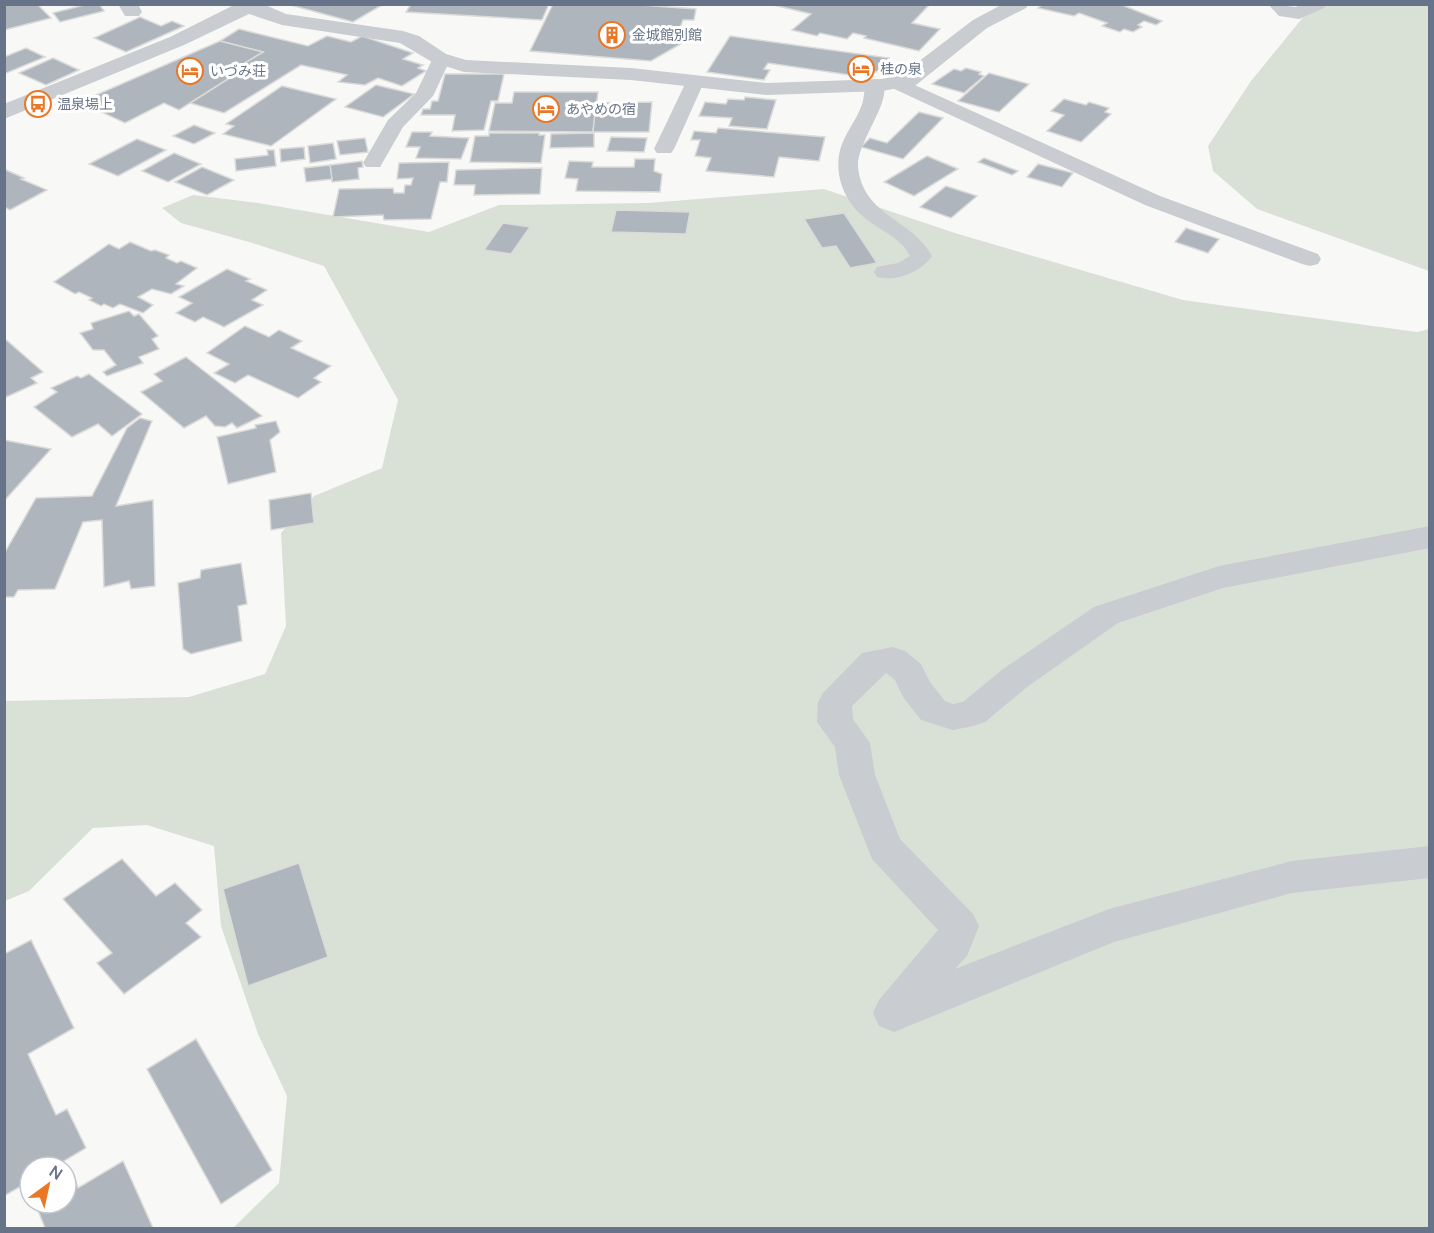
<svg xmlns="http://www.w3.org/2000/svg" width="1434" height="1233" font-family="Manrope,'Noto Sans JP',sans-serif">
<style>
.green{fill:#d9e1d7}
.building{fill:#afb5bd;stroke:#dadbd8;stroke-width:1.5}
.lines{fill:none;stroke-linecap:round;stroke-linejoin:round}
.lane{fill:#c9ccd0;fill-rule:evenodd}
.street{fill:#c9ccd0;fill-rule:evenodd}
.labels{text-anchor:middle;stroke-width:6;stroke-linejoin:round;paint-order:stroke}
.far-poi-label{font-size:14px;fill:#677388;stroke:#fff;text-anchor:start}
</style>
<rect width="100%" height="100%" fill="#f8f9f6"/>
<g class="green">
<polygon points="1313,5 1429,5 1429,271 1257,209 1213,171 1208,146 1251,81"/>
<polygon points="824,189 955,233 1183,300 1417,332 1429,329 1429,1228 233,1228 279,1183 287,1096 258,1034 221,926 214,846 147,825 93,828 29,891 5,901 5,701 189,697 265,674 286,626 281,533 314,496 382,468 398,400 324,266 249,242 181,223 162,208 193,195 258,203 429,232 499,205 648,203"/>
</g>
<g class="building">
<polygon points="4,4 37,4 51,18 4,30"/>
<polygon points="88,4 99,4 104,11 60,22 53,13"/>
<polygon points="287,4 381,4 382,5 353,22"/>
<polygon points="411,4 549,4 542,20 406,12"/>
<polygon points="553,4 626,4 696,9 694,20 683,20 680,28 689,30 686,41 651,61 530,51"/>
<polygon points="769,4 930,4 912,23 940,29 919,51 864,38 866,36 853,33 847,39 820,33 817,36 792,30 811,14"/>
<polygon points="1044,4 1122,5 1162,21 1156,25 1144,21 1138,25 1142,27 1133,32 1124,29 1120,32 1102,26 1107,23 1079,13 1074,16 1038,8"/>
<polygon points="140,17 161,26 172,21 184,26 126,52 94,38"/>
<polygon points="239,29 308,46 327,36 351,42 362,36 413,53 403,59 423,65 418,68 426,71 402,86 378,78 365,85 338,82 347,75 301,65 224,113 190,103 239,72 233,70 263,52 220,41"/>
<polygon points="730,36 889,58 883,71 850,75 768,63 764,69 770,70 764,80 707,72"/>
<polygon points="220,41 263,52 233,70 239,72 179,110 164,103 125,123 80,102"/>
<polygon points="26,48 45,57 4,74 4,57"/>
<polygon points="53,58 79,70 46,85 19,73"/>
<polygon points="966,68 981,72 979,74 984,76 964,93 932,84 954,69 961,71"/>
<polygon points="989,73 1029,84 999,112 958,101"/>
<polygon points="445,74 504,74 498,101 491,101 484,130 452,131 455,115 421,115 423,109 430,109 432,101 438,101"/>
<polygon points="376,85 414,94 383,117 345,107"/>
<polygon points="282,86 336,99 271,146 223,134 234,126 226,124"/>
<polygon points="514,92 598,92 593,132 489,131 495,103 512,103"/>
<polygon points="745,97 776,100 767,129 729,126 732,118 699,116 705,102 726,104 728,99 744,100"/>
<polygon points="1064,99 1086,105 1089,102 1109,108 1105,112 1111,114 1081,142 1047,131 1064,115 1051,111"/>
<polygon points="652,102 649,132 593,132 596,103"/>
<polygon points="919,112 943,118 903,159 861,147 870,138 887,143"/>
<polygon points="194,125 215,133 194,144 173,136"/>
<polygon points="718,128 825,137 819,161 779,157 774,177 706,171 711,158 695,156 700,140 691,140 694,131 716,133"/>
<polygon points="412,132 432,132 430,136 469,138 461,159 416,158 420,147 406,147"/>
<polygon points="489,133 539,133 539,135 545,135 541,163 470,162 475,136 489,136"/>
<polygon points="594,133 594,147 550,148 551,134"/>
<polygon points="611,137 647,138 644,152 607,151"/>
<polygon points="365,138 368,152 340,155 337,141"/>
<polygon points="137,139 166,150 118,176 89,164"/>
<polygon points="333,143 336,159 310,163 308,146"/>
<polygon points="304,147 305,159 281,162 280,149"/>
<polygon points="267,150 274,150 276,166 236,171 235,159 268,155"/>
<polygon points="174,153 201,164 168,182 142,171"/>
<polygon points="927,156 958,169 914,196 884,182"/>
<polygon points="984,158 1018,171 1012,175 978,162"/>
<polygon points="635,159 655,159 654,171 662,174 660,192 576,191 578,179 565,178 569,161 593,162 592,167 634,167"/>
<polygon points="362,161 363,167 358,168 359,179 332,182 330,165"/>
<polygon points="449,162 447,182 440,182 431,219 384,220 383,215 333,217 339,189 393,188 394,193 404,193 405,185 411,185 413,178 397,179 399,163"/>
<polygon points="1038,164 1073,173 1062,187 1027,177"/>
<polygon points="330,165 332,179 306,182 304,168"/>
<polygon points="202,167 234,180 207,195 175,182"/>
<polygon points="542,168 540,194 474,195 475,185 454,185 456,170"/>
<polygon points="4,169 24,178 21,179 47,190 10,210 4,207"/>
<polygon points="946,186 977,196 951,218 920,207"/>
<polygon points="616,210 690,212 686,234 611,232"/>
<polygon points="844,213 877,263 850,268 836,246 822,248 804,219"/>
<polygon points="503,223 530,227 511,254 484,250"/>
<polygon points="1186,228 1219,239 1208,253 1175,242"/>
<polygon points="130,242 151,251 155,250 169,255 166,258 177,263 181,261 197,268 176,284 184,286 171,294 152,289 138,297 153,305 143,313 120,304 113,308 104,304 101,306 89,300 92,298 79,292 75,294 54,282 109,244 119,249"/>
<polygon points="227,269 250,279 246,281 267,290 252,300 263,305 224,327 203,317 195,322 176,313 192,303 179,297"/>
<polygon points="129,311 134,316 139,314 158,336 152,339 159,349 139,357 143,363 107,376 103,372 116,365 104,350 93,350 80,333 93,329 91,323"/>
<polygon points="245,326 269,337 279,330 302,341 291,348 331,366 314,378 321,382 298,398 248,375 235,383 214,373 229,364 207,353"/>
<polygon points="4,338 43,372 31,378 37,383 4,398"/>
<polygon points="186,357 262,416 237,428 232,423 225,427 215,426 206,416 184,428 141,392 162,381 154,374"/>
<polygon points="89,374 142,414 112,436 98,424 72,437 34,407 57,392 51,388 77,376 81,378"/>
<polygon points="140,418 152,421 116,506 153,500 155,586 131,589 129,581 104,587 102,520 83,522 55,589 18,590 14,597 4,597 4,554 36,498 92,496 127,428"/>
<polygon points="276,421 280,432 270,440 276,472 228,484 217,437 256,428 255,425"/>
<polygon points="4,440 51,449 4,501"/>
<polygon points="311,493 314,523 271,530 269,500"/>
<polygon points="241,563 247,604 238,606 242,641 191,654 183,649 178,583 200,578 201,570"/>
<polygon points="122,859 156,896 175,883 202,910 186,923 201,937 124,994 97,963 112,953 63,899"/>
<polygon points="299,863 328,957 248,986 223,889"/>
<polygon points="31,940 74,1028 28,1054 56,1115 67,1109 86,1148 54,1167 30,1167 30,1181 4,1196 4,954"/>
<polygon points="196,1039 272,1170 221,1204 147,1069"/>
<polygon points="123,1161 153,1228 45,1228 35,1203 66,1203 66,1181 74,1176 78,1188"/>
</g>
<g class="lines">
<g class="lane">
<polygon points="441,55 447,56 450,60 433,96 403,127 380,167 366,167 363,163 388,120 416,93 432,60 435,56"/>
<polygon points="695,76 702,78 704,82 674,149 671,153 657,153 654,149 686,82 688,78"/>
<polygon points="897,77 1160,196 1318,254 1321,259 1318,264 1310,266 1302,264 1145,205 890,87 888,83 890,79"/>
<path d="M875 79 882 81C894 100 856 142 858 167 863 216 911 218 932 256 921 272 897 282 877 277L874 272 877 267 898 263 910 256C901 237 880 231 865 218 843 201 832 170 842 144 847 131 856 120 861 107 865 99 863 88 868 81Z"/>
</g>
<g class="street">
<polygon points="118,4 138,4 142,12 139,16 125,16"/>
<polygon points="236,4 263,4 286,14 403,31 419,36 446,54 466,60 631,68 767,83 882,79 901,75 973,20 1003,4 1029,4 1026,8 987,28 916,85 882,91 767,95 631,80 464,72 432,62 400,43 282,25 249,14 184,45 4,119 4,104 170,37"/>
<polygon points="1268,4 1296,7 1301,4 1327,4 1324,8 1299,19 1279,16"/>
<polygon points="1430,526 1430,548 1223,588 1118,623 1027,687 985,722 973,726 953,730 921,720 903,697 895,680 886,673 852,706 853,719 870,743 875,775 900,839 973,914 979,926 967,956 955,969 1109,909 1292,861 1430,846 1430,878 1292,893 1114,942 894,1032 879,1026 873,1013 879,1000 938,930 872,859 839,775 835,747 817,722 818,702 823,693 862,653 893,647 905,651 921,664 930,682 945,701 953,704 963,702 1003,669 1094,607 1219,566"/>
</g>
</g>
<defs>
<symbol id="building-ring" viewBox="-11 -11 22 22"><circle r="9.5" fill="#fff" stroke="#ea7725" stroke-width="1.5"/><path d="M-4-6H4V6H1V3H-1V6H-4ZM-2.5-4.3h1.7v1.8h-1.7ZM.8-4.3h1.7v1.8H.8ZM-2.5-1h1.7V.8h-1.7ZM.8-1h1.7V.8H.8Z" fill="#ea7725"/></symbol>
<symbol id="hotel-ring" viewBox="-11 -11 22 22"><circle r="9.5" fill="#fff" stroke="#ea7725" stroke-width="1.5"/><path d="M-6-4.5h1.5V1H6V5H4.5V3h-9V5H-6ZM-4 0a1.8 1.8 0 1 1 3.6 0ZM.5 0V-2.5h3Q6-2.5 6 0Z" fill="#ea7725"/></symbol>
<symbol id="bus-ring" viewBox="-11 -11 22 22"><circle r="9.5" fill="#fff" stroke="#ea7725" stroke-width="1.5"/><path d="M-5-6H5V4H4V6H2V4H-2V6H-4V4H-5ZM-3.5-4V0h7V-4ZM-3.5 1.2v1.5H-2V1.2ZM2 1.2v1.5H3.5V1.2Z" fill="#ea7725"/></symbol>
</defs>
<g fill-rule="evenodd">
<use href="#building-ring" x="597" y="20" width="30" height="30"/>
<use href="#hotel-ring" x="846" y="54" width="30" height="30"/>
<use href="#hotel-ring" x="175" y="56" width="30" height="30"/>
<use href="#bus-ring" x="23" y="89" width="30" height="30"/>
<use href="#hotel-ring" x="531" y="94" width="30" height="30"/>
</g>
<g class="labels">
<g class="far-poi-label">
<text x="632" y="40">金城館別館</text>
<text x="880" y="74">桂の泉</text>
<text x="210" y="76">いづみ荘</text>
<text x="57" y="109">温泉場上</text>
<text x="566" y="114">あやめの宿</text>
</g>
</g>
<rect width="1434" height="1233" fill="none" stroke="#677388" stroke-width="12"/>
<g transform="translate(48 1185) rotate(33)"><circle r="28" fill="#ffffff" stroke="#c2c7cf" stroke-width="1.5"/>
<path d="M0-4.5L10 22L0 15L-10 22Z" fill="#ea7725"/>
<text y="-9" font-size="16" font-weight="bold" text-anchor="middle" fill="#677388">N</text>
</g>
</svg>
